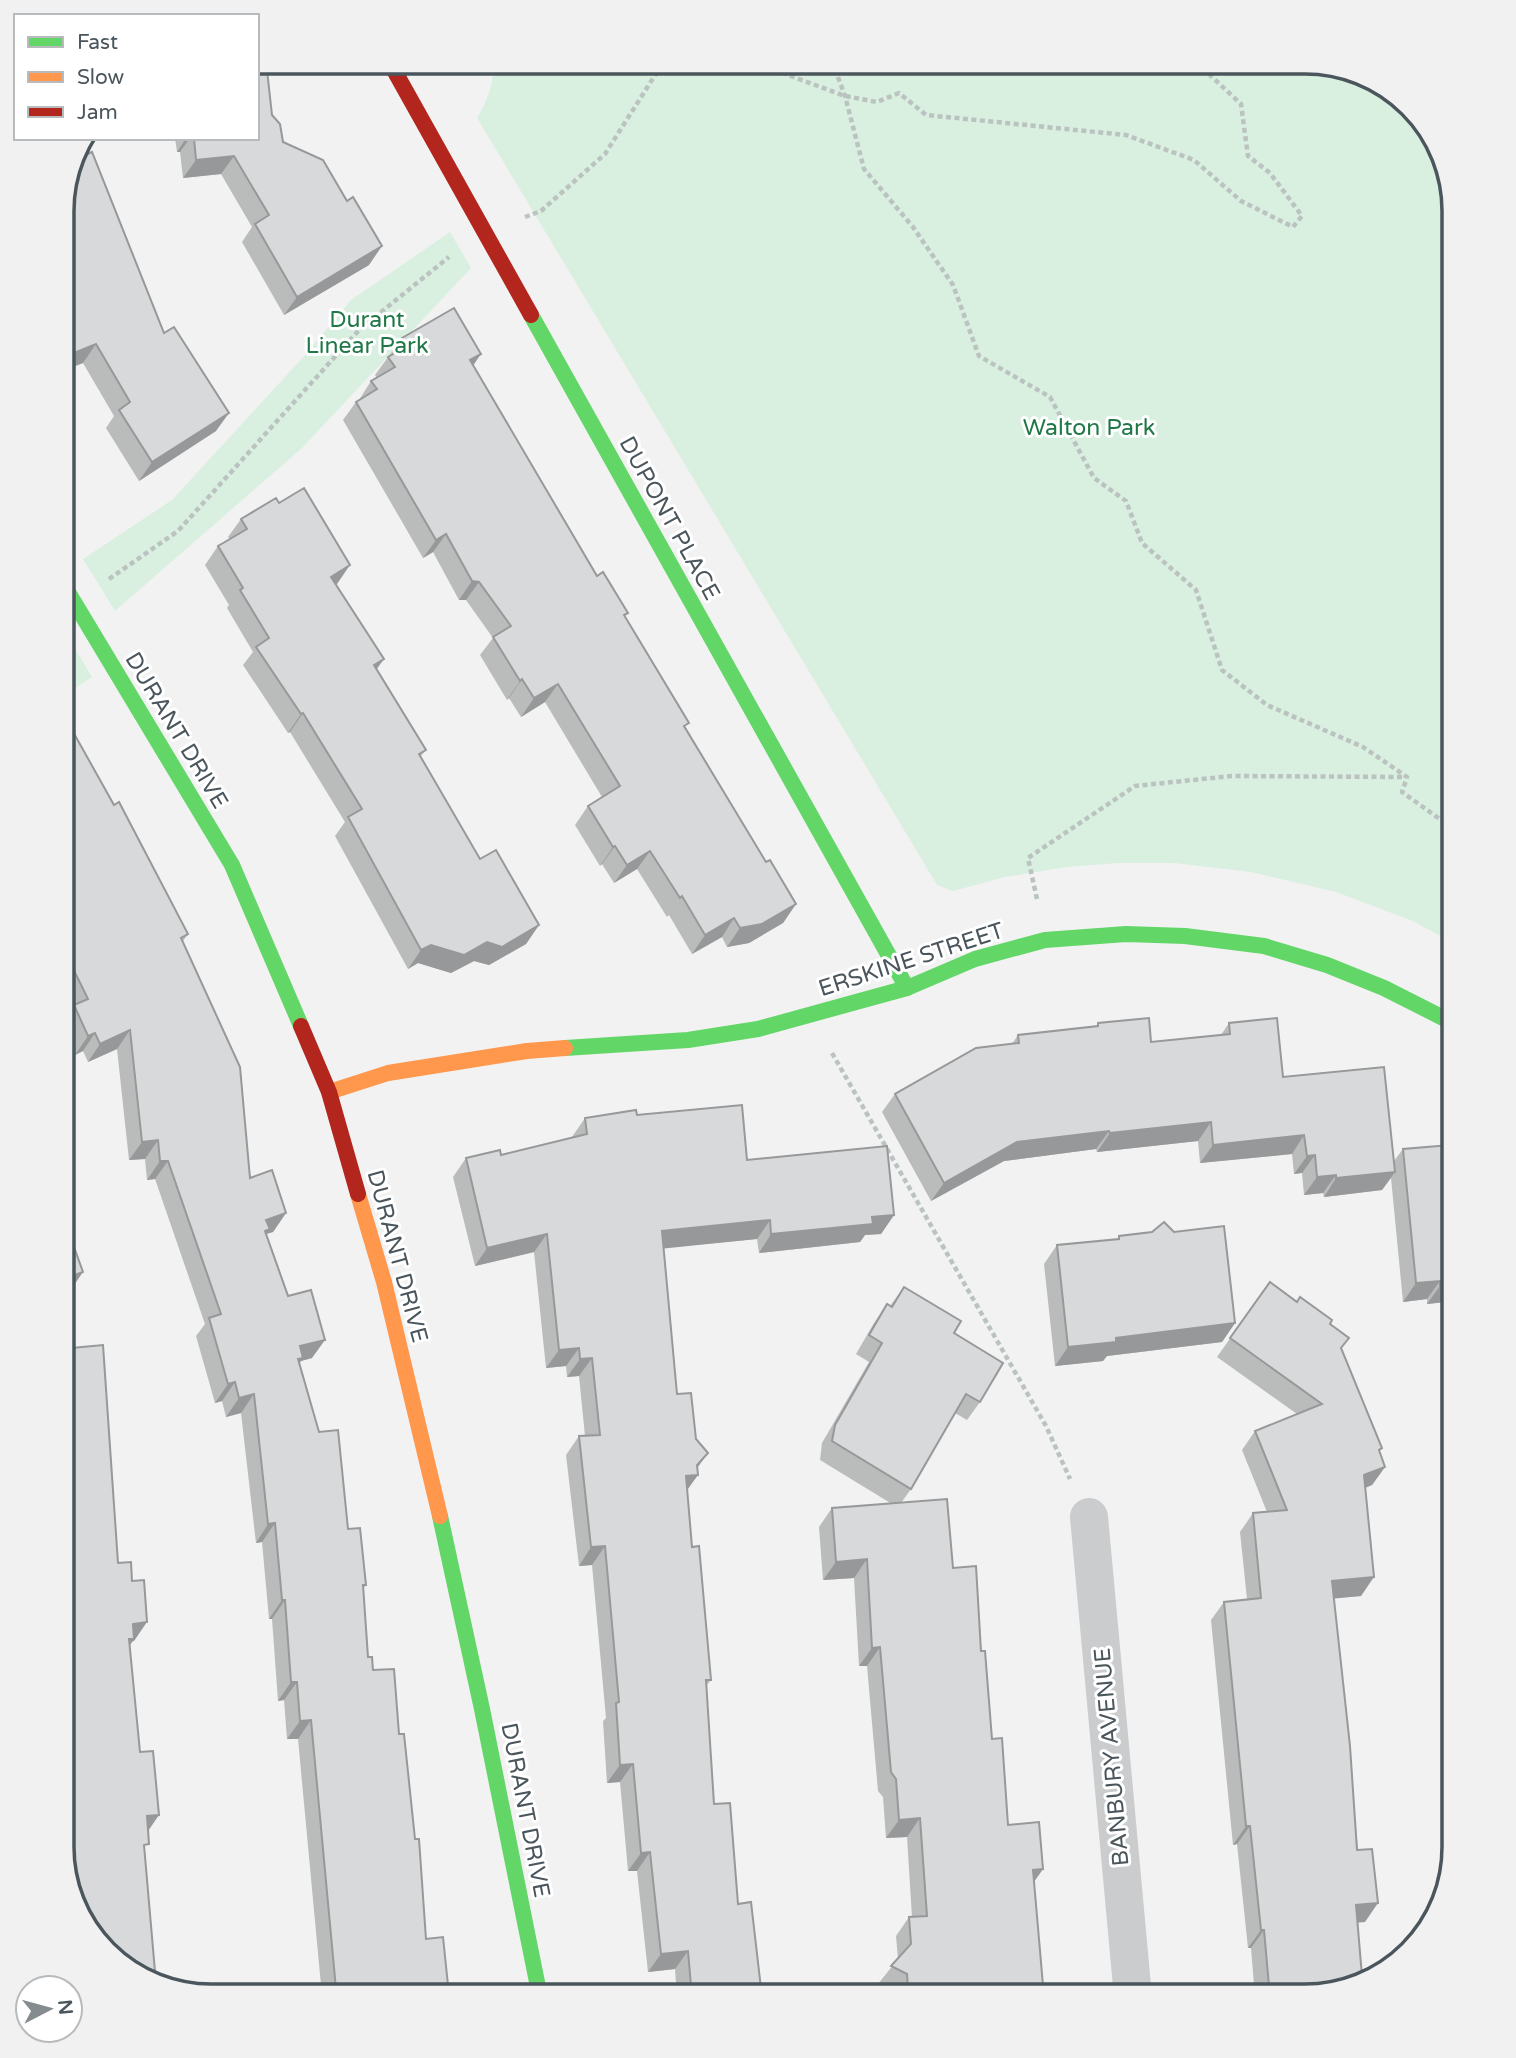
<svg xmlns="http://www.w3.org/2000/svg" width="1516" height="2058" font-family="'Varela Round',sans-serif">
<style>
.green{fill:#d9efe0}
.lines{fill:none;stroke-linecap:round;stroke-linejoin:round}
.path{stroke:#bac3c0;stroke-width:4.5;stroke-dasharray:5 3.5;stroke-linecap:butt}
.street{stroke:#cacccd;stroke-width:38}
.fast{stroke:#63d668;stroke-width:16}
.slow{stroke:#ff974d;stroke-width:16}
.jam{stroke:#b3261e;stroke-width:16}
.wall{fill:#babbbb}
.shaded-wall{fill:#979899}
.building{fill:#d8d9da;stroke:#979899;stroke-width:2}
.labels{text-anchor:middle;stroke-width:6;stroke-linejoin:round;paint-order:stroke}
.park-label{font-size:23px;fill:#207847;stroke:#fff}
.street-label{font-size:23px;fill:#4a555c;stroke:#fff}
.rim{fill:none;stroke:#4a555c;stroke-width:3.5}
</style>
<rect width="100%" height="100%" fill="#f2f2f2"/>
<g class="green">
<path d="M494 61 1315 62 1381 81 1435 135 1455 210V944L1413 921 1336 892 1251 872 1174 863H1118L1067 867 1005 877 953 891 937 885 477 118C488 100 494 82 494 61Z"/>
<polygon points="450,232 471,268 302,448 115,611 83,559 172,500 306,354 351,300"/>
<polygon points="62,627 92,677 61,697"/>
</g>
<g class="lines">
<g class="path">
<polyline points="750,61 845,96 877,102 899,93 926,115 1126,135 1194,160 1241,201 1293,227 1302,216 1270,173 1248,156 1241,104 1196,62"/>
<polyline points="832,61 845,96 864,169 913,227 953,285 979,356 1050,397 1094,478 1126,501 1142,543 1196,590 1222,670 1267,705 1363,747 1407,777 1402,792 1455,830"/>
<polyline points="1298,62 1330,66"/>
<polyline points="1437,146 1435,170 1448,186"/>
<polyline points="525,217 541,211 605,154 664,61"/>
<polyline points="109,579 178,531 359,330 449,257"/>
<polyline points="1037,899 1028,858 1135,786 1231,776 1406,777"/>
<polyline points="832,1053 1046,1426 1070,1479"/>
</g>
<polyline class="street" points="1089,1517 1133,1997"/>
<g class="fast">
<polyline points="531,315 907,988"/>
<polyline points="62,582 232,865 301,1026"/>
<polyline points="565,1048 688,1040 758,1029 907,988 975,959 1045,940 1126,934 1185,936 1264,946 1327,965 1384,988 1455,1024"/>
<polyline points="440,1516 482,1709 540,1997"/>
</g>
<g class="slow">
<polyline points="329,1092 388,1073 527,1051 565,1048"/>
<polyline points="358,1194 384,1282 440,1516"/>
</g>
<g class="jam">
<polyline points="394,70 531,315"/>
<polyline points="301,1026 329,1092 358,1194"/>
</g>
</g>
<g class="wall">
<polygon points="272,115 283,142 369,265 284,315 242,242 252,227 221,174 183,178 180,152 177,152 175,138 257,138"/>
<polygon points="62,200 164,333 216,431 139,481 106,428 114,416 83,363 62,371"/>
<polygon points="402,338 473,365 597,576 625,617 686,728 766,862 796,904 783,923 749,943 727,947 722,937 692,954 669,915 667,917 637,869 614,883 602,864 600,866 575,825 588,806 602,797 545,702 521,717 509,698 507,700 480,655 493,638 466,600 459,600 433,552 423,558 343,420 356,402 359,400 371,381 377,378 375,375"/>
<polygon points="241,519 337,584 336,585 377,670 426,750 420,757 480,859 539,925 526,944 489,965 474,961 451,973 418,963 408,969 335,836 345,822 290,732 288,733 243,665 253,652 227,608 229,605 205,565 218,546 230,539 228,537"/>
<polygon points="61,724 188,934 183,941 250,1178 286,1213 273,1232 266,1234 312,1358 301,1361 300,1363 319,1432 366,1585 363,1589 368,1657 399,1734 426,1939 449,1995 448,1997 322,1996 298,1739 287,1739 284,1700 278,1701 272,1619 269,1619 262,1542 256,1543 241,1413 226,1417 222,1401 215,1403 196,1336 205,1324 155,1179 147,1180 145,1159 129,1160 117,1049 88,1062 83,1051 75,1055 61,1024 71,1009 61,990"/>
<polygon points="1098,1023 1151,1042 1221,1035 1229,1023 1283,1077 1394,1161 1403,1149 1455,1301 1427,1304 1427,1299 1403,1302 1391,1178 1382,1190 1324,1197 1323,1193 1304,1195 1302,1173 1294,1174 1292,1154 1200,1163 1198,1141 1097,1152 1096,1149 1004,1161 931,1201 882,1112 895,1094 1012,1044 1018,1035 1096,1027"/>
<polygon points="637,1115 747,1160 894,1215 881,1234 865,1235 860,1242 759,1253 757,1239 663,1248 677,1394 698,1468 687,1491 692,1547 711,1680 706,1686 714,1804 738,1904 762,1997 677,1997 675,1969 648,1972 637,1871 628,1871 620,1782 607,1783 603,1721 606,1718 592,1565 579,1566 566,1455 579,1436 585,1436 579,1376 567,1377 566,1366 546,1368 534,1252 475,1266 453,1177 466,1158 501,1155 572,1138 572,1137 585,1118"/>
<polygon points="1119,1236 1235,1323 1222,1342 1107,1356 1103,1361 1055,1366 1044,1264 1057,1245 1117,1239"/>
<polygon points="1270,1282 1330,1324 1341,1348 1382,1448 1379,1452 1385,1467 1372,1485 1365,1488 1361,1596 1334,1598 1365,1922 1358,1922 1306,1997 1255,1997 1251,1948 1248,1948 1237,1844 1233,1845 1211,1620 1224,1602 1247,1599 1240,1532 1253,1513 1267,1512 1242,1450 1255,1431 1297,1414 1217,1357"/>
<polygon points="904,1287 954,1333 980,1402 967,1420 955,1413 911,1489 901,1503 953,1568 981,1651 992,1739 1008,1825 1043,1869 1034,1882 1044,1997 894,1997 894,1993 878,1984 898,1959 896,1936 909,1917 912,1917 907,1837 886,1838 883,1797 878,1791 867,1666 859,1666 854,1578 823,1580 819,1527 832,1508 892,1504 820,1460 822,1443 869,1362 856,1354 874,1323 887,1304 890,1306"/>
</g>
<g class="shaded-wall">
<polygon points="186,138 190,138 180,152 177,152"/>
<polygon points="234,156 221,174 183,178 196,160"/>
<polygon points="382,246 369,265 284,315 297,297"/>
<polygon points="96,344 83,363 62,371 74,353"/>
<polygon points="481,354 468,373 470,360"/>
<polygon points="229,413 216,431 139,481 152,462"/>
<polygon points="446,534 433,552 423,558 436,540"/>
<polygon points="350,565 337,584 318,596 331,577"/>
<polygon points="472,581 479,582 466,600 459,600"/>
<polygon points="384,659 371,677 374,665"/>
<polygon points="522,679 509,698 507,700 520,681"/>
<polygon points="558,684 545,702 521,717 534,698"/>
<polygon points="303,713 290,732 288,733 301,714"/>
<polygon points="615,846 602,864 600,866 613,847"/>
<polygon points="650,851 637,869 614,883 627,865"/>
<polygon points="796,904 783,923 749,943 727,947 740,928"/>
<polygon points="734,918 722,937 692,954 705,935"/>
<polygon points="539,925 526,944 489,965 474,961 451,973 418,963 408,969 421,950 431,945 487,942"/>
<polygon points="130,1030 117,1049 88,1062 100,1044"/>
<polygon points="95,1033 83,1051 75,1055 88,1036"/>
<polygon points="1211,1122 1198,1141 1097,1152 1110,1133"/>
<polygon points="1109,1131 1096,1149 1004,1161 931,1201 944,1183 1017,1142"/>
<polygon points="1304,1135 1292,1154 1200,1163 1213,1145"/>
<polygon points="158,1140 145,1159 129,1160 142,1142"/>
<polygon points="1315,1155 1302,1173 1294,1174 1307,1156"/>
<polygon points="160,1161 168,1161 155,1179 147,1180"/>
<polygon points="1395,1172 1382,1190 1324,1197 1336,1178"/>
<polygon points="1336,1175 1323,1193 1304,1195 1317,1177"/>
<polygon points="286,1213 273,1232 266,1234 257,1248 266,1220"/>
<polygon points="894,1215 881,1234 865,1235 860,1242 759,1253 771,1234 872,1217"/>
<polygon points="770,1220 757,1239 649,1250 662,1231"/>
<polygon points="547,1234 534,1252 475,1266 487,1248"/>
<polygon points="83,1272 70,1291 61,1294 61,1280"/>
<polygon points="1440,1281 1427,1299 1403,1302 1416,1283"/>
<polygon points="1455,1284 1455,1301 1427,1304 1440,1286"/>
<polygon points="1235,1323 1222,1342 1107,1356 1103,1361 1055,1366 1068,1347 1116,1338"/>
<polygon points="325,1340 312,1358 301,1361 290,1377 300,1346"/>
<polygon points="579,1348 566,1366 546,1368 559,1350"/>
<polygon points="592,1358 579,1376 567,1377 580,1359"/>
<polygon points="235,1382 222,1401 215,1403 228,1384"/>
<polygon points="254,1394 241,1413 226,1417 239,1398"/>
<polygon points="708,1453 695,1471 698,1475 685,1493 686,1476"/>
<polygon points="1385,1467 1372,1485 1351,1494 1364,1475"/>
<polygon points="275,1523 262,1542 256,1543 268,1524"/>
<polygon points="605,1546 592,1565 579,1566 591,1547"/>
<polygon points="867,1559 854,1578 823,1580 836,1562"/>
<polygon points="1374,1577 1361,1596 1319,1600 1332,1581"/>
<polygon points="282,1600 285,1600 272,1619 269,1619"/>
<polygon points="147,1622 134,1641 133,1641 121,1657 133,1624"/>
<polygon points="880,1647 867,1666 859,1666 872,1648"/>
<polygon points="291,1682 297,1682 284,1700 278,1701"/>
<polygon points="311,1720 298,1739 287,1739 300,1721"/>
<polygon points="633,1764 620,1782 607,1783 620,1765"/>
<polygon points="159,1815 146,1834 147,1816"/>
<polygon points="920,1818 907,1837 886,1838 899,1820"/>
<polygon points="1246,1826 1250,1826 1237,1844 1233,1845"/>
<polygon points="650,1852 637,1871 628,1871 641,1853"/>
<polygon points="1043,1869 1030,1887 1033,1870"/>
<polygon points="1378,1903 1365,1922 1343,1924 1356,1905"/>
<polygon points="1261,1930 1264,1930 1251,1948 1248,1948"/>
<polygon points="688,1951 675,1969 648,1972 661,1954"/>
<polygon points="367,1986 360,1996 331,1996 336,1989"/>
<polygon points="929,1986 921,1997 902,1997 908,1988"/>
</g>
<g class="building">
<polygon points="257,61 266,61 272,115 280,124 283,142 323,160 347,201 353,197 382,246 297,297 255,224 269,215 234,156 196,160 194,138 257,138"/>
<polygon points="78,142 84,156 92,152 164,333 174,327 229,413 152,462 119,410 130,402 96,344 74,353 62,321 62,200 76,145"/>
<polygon points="454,308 481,354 470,360 597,576 603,572 628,613 624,615 689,723 684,726 766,862 770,860 796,904 762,924 740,928 734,918 705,935 682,896 680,898 650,851 627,865 615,846 613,847 588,806 620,786 558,684 534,698 522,679 520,681 493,637 511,626 479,582 472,581 446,534 436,540 356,402 377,389 371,381 395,367 388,357 407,346 402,338"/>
<polygon points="304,488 350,565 331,577 384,659 374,665 426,750 419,754 480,859 496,850 539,925 502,947 487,942 464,955 431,945 421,950 348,817 362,809 303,713 301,714 256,647 269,638 240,590 243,588 218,546 247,529 241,519 276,498 279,503"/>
<polygon points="67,721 114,805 119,802 188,934 181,938 240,1067 250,1178 272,1170 286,1213 266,1220 270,1229 265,1231 288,1296 311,1290 325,1340 300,1346 303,1358 298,1359 319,1432 338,1430 348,1529 360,1528 366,1585 363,1585 368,1657 372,1657 373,1670 394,1669 399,1734 404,1734 415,1839 419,1839 426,1939 443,1937 449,1995 439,1997 368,1996 367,1986 336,1989 311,1720 300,1721 297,1682 291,1682 285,1600 282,1600 275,1523 268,1524 254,1394 239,1398 235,1382 228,1384 209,1318 221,1314 168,1161 160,1161 158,1140 142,1142 130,1030 100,1044 95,1033 88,1036 74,1005 88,999 61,944 61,724"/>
<polygon points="1149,1018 1151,1042 1230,1034 1229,1023 1277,1018 1283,1077 1384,1067 1395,1172 1336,1178 1336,1175 1317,1177 1315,1155 1307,1156 1304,1135 1213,1145 1211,1122 1110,1133 1109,1131 1017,1142 944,1183 895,1094 976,1048 1019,1043 1018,1035 1098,1026 1098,1023"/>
<polygon points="742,1105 747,1160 887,1146 894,1215 872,1217 873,1224 771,1234 770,1220 662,1231 677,1394 691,1393 696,1439 708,1453 697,1465 698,1475 686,1476 692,1547 699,1546 704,1602 711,1680 706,1680 714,1804 730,1803 738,1904 751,1902 762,1997 692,1997 688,1951 661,1954 650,1852 641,1853 633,1764 620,1765 616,1703 619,1702 605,1546 591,1547 579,1436 600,1435 592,1358 580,1359 579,1348 559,1350 547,1234 487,1248 466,1158 500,1150 501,1155 587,1134 585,1118 636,1110 637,1115"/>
<polygon points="1450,1145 1451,1157 1455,1156 1455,1284 1440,1286 1440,1281 1416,1283 1403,1149"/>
<polygon points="61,1211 83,1272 61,1280"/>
<polygon points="1164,1222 1174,1232 1224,1226 1235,1323 1116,1338 1116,1342 1068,1347 1057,1245 1119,1239 1119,1236 1152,1232"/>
<polygon points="1270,1282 1297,1302 1300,1297 1332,1320 1330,1324 1349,1338 1341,1348 1382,1448 1379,1450 1385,1467 1364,1475 1374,1577 1332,1581 1350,1746 1357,1850 1372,1849 1378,1903 1356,1905 1362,1976 1377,1974 1377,1978 1306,1997 1270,1997 1264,1930 1261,1930 1250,1826 1246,1826 1224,1602 1261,1598 1253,1513 1287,1510 1255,1431 1322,1404 1230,1338"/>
<polygon points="904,1287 961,1321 954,1333 1003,1363 980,1402 966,1394 911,1489 832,1441 835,1425 882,1343 869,1335 887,1304 892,1307"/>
<polygon points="103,1345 118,1563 131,1562 132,1581 144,1580 147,1622 133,1624 134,1639 129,1639 140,1752 153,1751 159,1815 147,1816 149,1844 144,1845 156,1983 135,1977 81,1923 61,1848 61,1349"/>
<polygon points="947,1499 953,1568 976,1566 981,1651 985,1651 992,1739 1002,1738 1008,1825 1039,1822 1043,1869 1033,1870 1044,1997 930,1997 929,1986 908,1988 907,1974 891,1966 911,1944 909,1917 927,1916 920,1818 899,1820 896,1779 891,1772 880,1647 872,1648 867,1559 836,1562 832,1508"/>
</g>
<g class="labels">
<g class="park-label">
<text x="367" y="327">Durant<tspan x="367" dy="26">Linear Park</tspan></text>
<text x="1089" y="435">Walton Park</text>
</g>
<g class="street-label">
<text transform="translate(670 518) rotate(61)" y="8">DUPONT PLACE</text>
<text transform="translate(177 730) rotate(59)" y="8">DURANT DRIVE</text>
<text transform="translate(911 959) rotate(-18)" y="8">ERSKINE STREET</text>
<text transform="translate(398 1256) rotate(75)" y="8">DURANT DRIVE</text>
<text transform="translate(1111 1757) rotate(-95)" y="8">BANBURY AVENUE</text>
<text transform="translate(526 1810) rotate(79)" y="8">DURANT DRIVE</text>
</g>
</g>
<path d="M0 0H1516V2058H0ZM211 74H1305A137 137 0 0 1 1442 211V1847A137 137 0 0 1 1305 1984H211A137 137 0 0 1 74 1847V211A137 137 0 0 1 211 74Z" fill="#f1f1f2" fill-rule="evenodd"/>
<path class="rim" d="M211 74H1305A137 137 0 0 1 1442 211V1847A137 137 0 0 1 1305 1984H211A137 137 0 0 1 74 1847V211A137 137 0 0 1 211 74Z"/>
<rect x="14" y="14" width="245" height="126" fill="#ffffff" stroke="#b7bbbe" stroke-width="2"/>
<rect x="28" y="37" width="35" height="10" fill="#63d668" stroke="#b7bbbe" stroke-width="2"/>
<text x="77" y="49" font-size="21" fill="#4a555c">Fast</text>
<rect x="28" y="72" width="35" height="10" fill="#ff974d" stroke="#b7bbbe" stroke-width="2"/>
<text x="77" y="84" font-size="21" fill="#4a555c">Slow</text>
<rect x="28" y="107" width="35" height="10" fill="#b3261e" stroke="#b7bbbe" stroke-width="2"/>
<text x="77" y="119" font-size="21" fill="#4a555c">Jam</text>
<g transform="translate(49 2009) rotate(84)"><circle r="33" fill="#ffffff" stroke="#b7bbbe" stroke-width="2"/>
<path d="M0-5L12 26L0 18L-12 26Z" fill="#858c90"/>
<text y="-10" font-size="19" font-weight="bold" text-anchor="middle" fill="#4a555c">N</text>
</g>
</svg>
